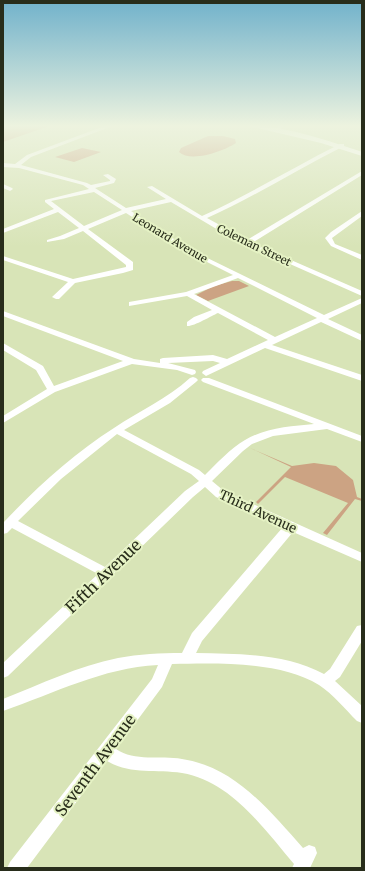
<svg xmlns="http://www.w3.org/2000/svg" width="365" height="871" font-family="Merriweather,serif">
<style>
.green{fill:#cca383}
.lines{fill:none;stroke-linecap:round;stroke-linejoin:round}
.minor{fill:#fff;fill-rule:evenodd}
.major{fill:#fff;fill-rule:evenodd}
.labels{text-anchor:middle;stroke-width:4;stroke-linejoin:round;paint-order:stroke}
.far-street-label{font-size:11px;fill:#282d1b;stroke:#e5f2c4}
.street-label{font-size:13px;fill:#282d1b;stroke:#e5f2c4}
.near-street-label{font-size:16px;fill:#282d1b;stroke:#e5f2c4}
</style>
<rect width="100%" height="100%" fill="#d8e4b7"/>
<g class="green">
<polygon points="3,125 52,125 3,142"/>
<path d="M208 136H223L235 139 236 143C224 151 191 163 179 152L181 148Z"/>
<polygon points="82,148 101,152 74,162 55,157"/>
<polygon points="232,281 239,281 249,286 208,301 196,295 214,286"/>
<polygon points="250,448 292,466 314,463 336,466 353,480 357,497 362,499 362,501 355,499 327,535 323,533 348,503 285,477 258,504 256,502 291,467"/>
</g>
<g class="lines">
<g class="minor">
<path d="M107 125H115L31 157 21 165 87 183 91 185 110 181V180L103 175 108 174 116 179 114 183 95 188 126 208 166 199 147 187 152 186 202 216C250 194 294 167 340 144H344V146C298 169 254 197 207 218L247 240 362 171V175L252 243 362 291V296L245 244 225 234 171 202 131 211 191 250 324 315 362 298V303L328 319 362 335V341L321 322 272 345 362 375V381L265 348 206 376 202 373 203 371 220 363 213 361 168 363 195 370 196 372 195 374 192 375 177 370 132 364 55 392 3 423V416L47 389 36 370 3 350V343L43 366 54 386 123 361 3 316V311L134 359 160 363V359L163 358 213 355 227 359 268 340 218 313C211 316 193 327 187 326V322L194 317 212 310 187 296 129 306V302L186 292 233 275 187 252 126 213 88 229 133 262V270L123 273 75 283 59 299H56L52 297 68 282 3 260V256L73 279 126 267V265L83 231 64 239 47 242V240L60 236 79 228 58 212 3 233V229L54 209 45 202V200L89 189 83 185 19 168 3 167V163L15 164 27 155ZM94 192 122 210 84 226 51 201ZM238 278 317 318 275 337 194 294Z"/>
<polygon points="279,125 286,125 276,131 272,130"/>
<polygon points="3,184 12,188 13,189 10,191 3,188"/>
<polygon points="362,211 362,216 332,238 335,244 362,255 362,260 331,246 325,238 331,232"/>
<path d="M193 377 196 378 198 380 196 382 170 403 124 430 199 470 205 475C217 463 230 449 245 440 265 428 291 426 314 424L203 382 201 380 203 378H209L362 436V442L327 429 273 436 252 444 243 451 212 481 224 491 362 553V562L293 532 202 641 196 653C239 654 285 653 324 674L330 669 357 626 362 625V641L340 677 335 681 362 706V723L357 721C345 709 333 694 319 685 280 661 217 663 172 664L162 687 116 749C135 762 160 755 182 759 235 767 269 810 303 848L309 845 315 847 317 853 310 868H292L294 864C264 829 231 781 182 773 156 769 131 775 107 761L27 868H7L10 862 152 679 158 665C102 668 55 693 3 711V699C41 684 78 666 118 658 139 654 161 653 182 653L192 633 283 527 216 497 205 487 193 497 8 676 3 678V663L98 574 12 528 7 533 3 534V523C36 488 73 454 114 428 139 411 167 399 190 378ZM117 434 191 474 199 481 185 491 105 567 18 521 61 479Z"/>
</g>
<path class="major" d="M244 125C282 125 326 140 362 152V156L321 143Z"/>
</g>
<linearGradient id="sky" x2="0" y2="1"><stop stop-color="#71b2cb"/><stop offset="0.51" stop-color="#edf3df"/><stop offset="1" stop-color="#edf3df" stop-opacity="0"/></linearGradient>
<rect width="365" height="247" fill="url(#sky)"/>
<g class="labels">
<g class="far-street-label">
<text transform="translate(170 238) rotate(31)" y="4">Leonard Avenue</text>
<text transform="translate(254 245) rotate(26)" y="4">Coleman Street</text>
</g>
<g class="street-label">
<text transform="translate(258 511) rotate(25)" y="5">Third Avenue</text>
</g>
<g class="near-street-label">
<text transform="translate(103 576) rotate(-44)" y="6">Fifth Avenue</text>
<text transform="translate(95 765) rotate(-53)" y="6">Seventh Avenue</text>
</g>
</g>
<rect width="365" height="871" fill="none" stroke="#282d1b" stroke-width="8"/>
</svg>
